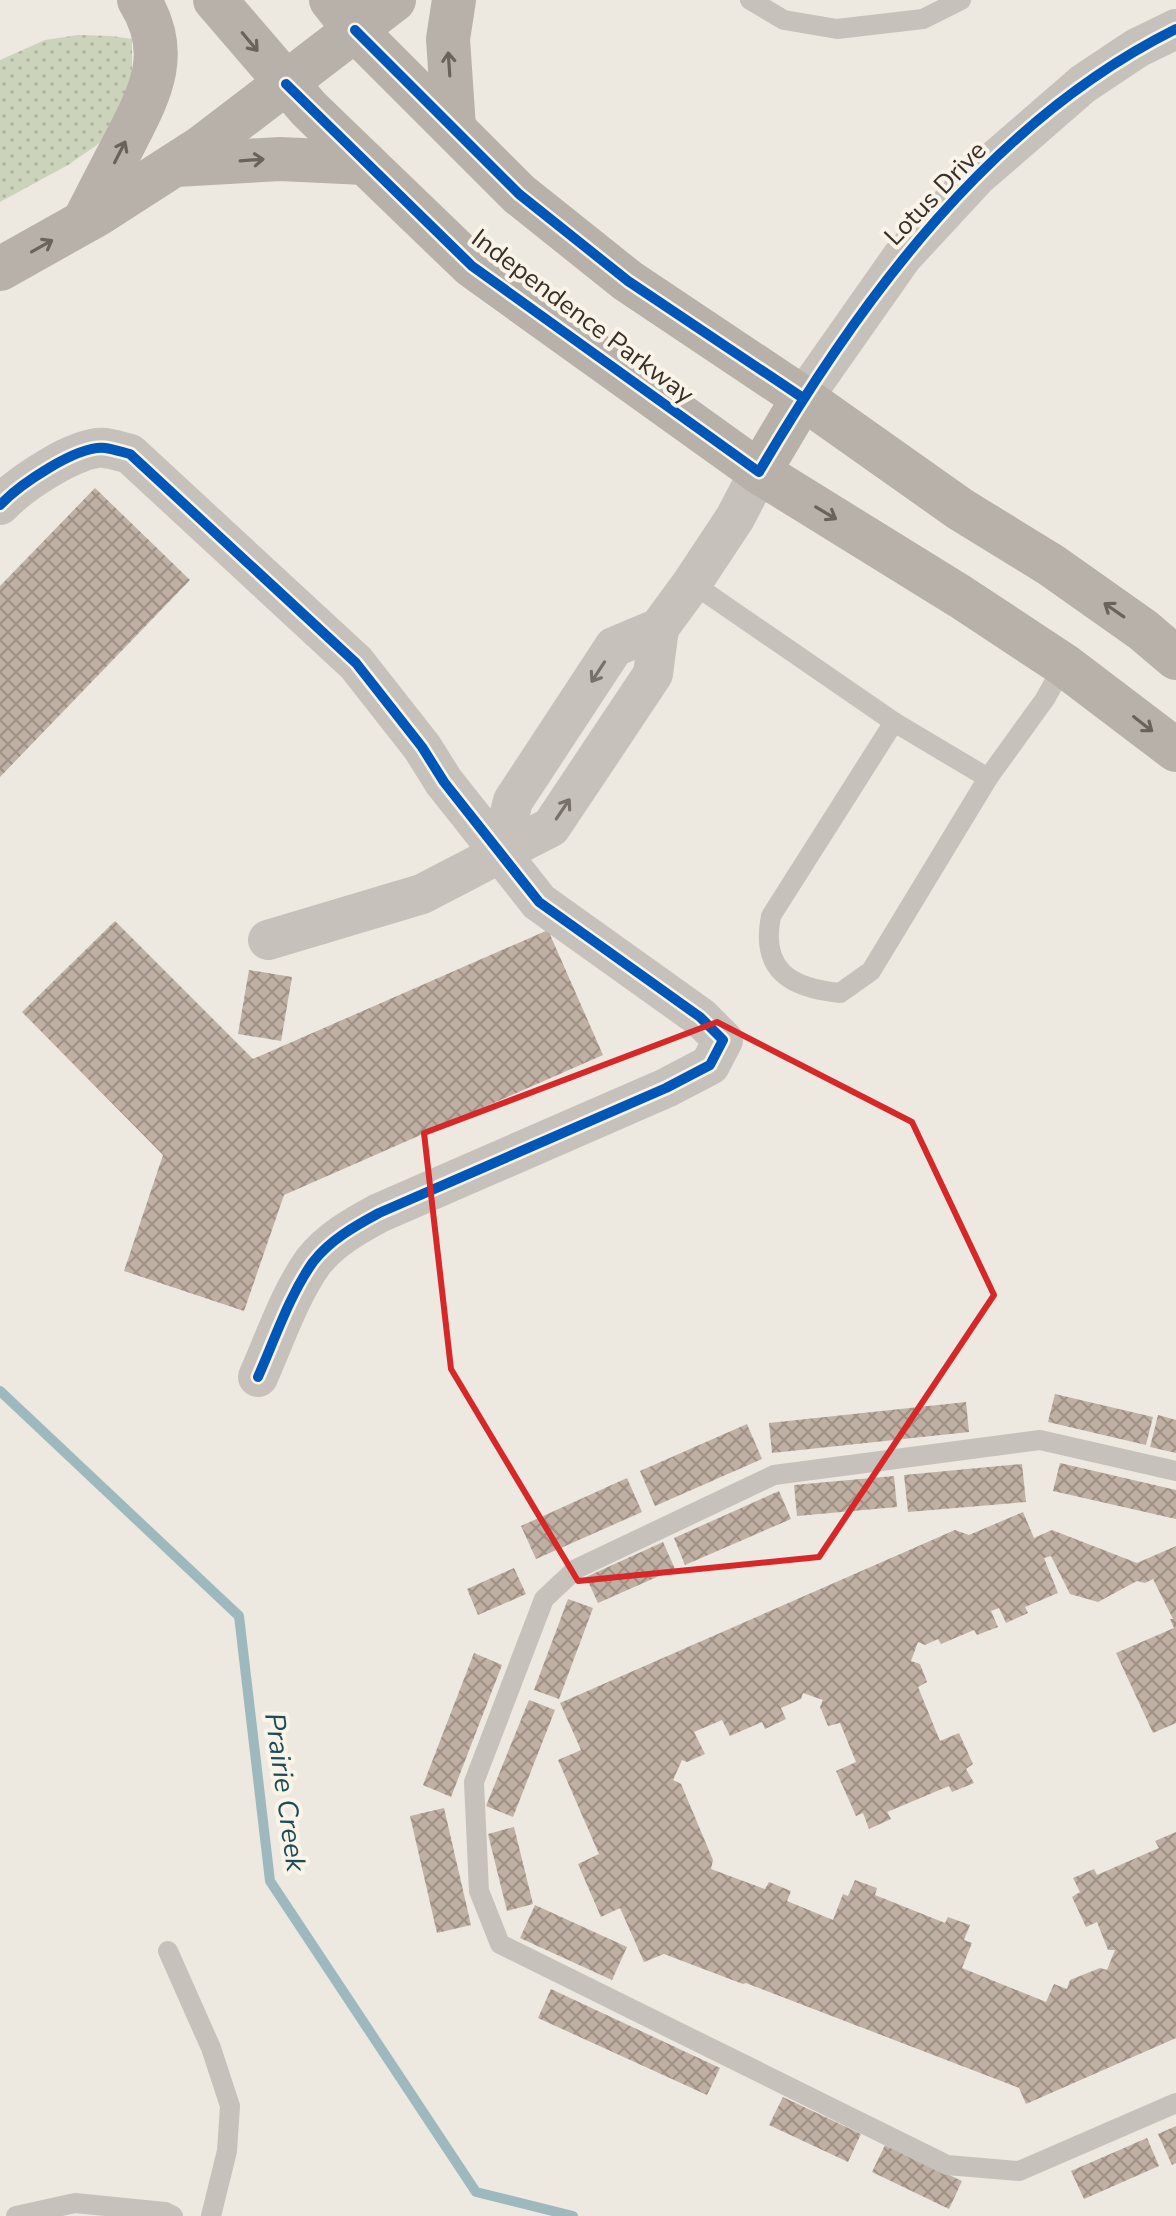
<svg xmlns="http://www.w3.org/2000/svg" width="1176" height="2216" font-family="'Nunito Sans',sans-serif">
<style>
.green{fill:url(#green-dots)}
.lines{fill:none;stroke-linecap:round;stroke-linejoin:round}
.stream{stroke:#9db9be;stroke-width:10}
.building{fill:url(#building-cross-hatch)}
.service{stroke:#c6c1ba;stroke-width:20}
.minor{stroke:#c6c1ba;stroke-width:40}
.secondary{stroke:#b7b1aa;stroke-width:44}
.cycleway-casing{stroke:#faf4e8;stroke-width:15}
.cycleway{stroke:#0057b8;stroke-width:10}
.oneway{stroke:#6a635c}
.oneway2{stroke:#77716a}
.marked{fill:none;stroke:#d62828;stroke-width:6;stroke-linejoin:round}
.labels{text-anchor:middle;stroke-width:8;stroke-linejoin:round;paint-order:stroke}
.street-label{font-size:26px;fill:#372f28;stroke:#faf4e8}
.water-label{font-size:28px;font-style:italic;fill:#1d4c58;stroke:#faf4e8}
</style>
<defs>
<pattern id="green-dots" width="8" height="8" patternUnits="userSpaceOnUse" patternTransform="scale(2)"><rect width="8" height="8" fill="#cbd3bb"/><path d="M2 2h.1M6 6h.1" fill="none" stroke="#afb5a1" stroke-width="1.8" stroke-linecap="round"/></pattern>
<pattern id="building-cross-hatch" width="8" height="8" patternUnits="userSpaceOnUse" patternTransform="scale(2)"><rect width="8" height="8" fill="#c0b0a3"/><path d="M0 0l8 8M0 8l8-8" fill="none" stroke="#9d9085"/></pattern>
</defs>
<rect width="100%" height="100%" fill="#ede9e1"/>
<polygon class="green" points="78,35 112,36 132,39 132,82 107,135 97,145 68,165 0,202 0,60 45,40"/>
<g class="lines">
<polyline class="stream" points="0,1391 239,1616 270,1881 476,2192 573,2216"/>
</g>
<g class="building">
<polygon points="95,488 190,580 0,777 0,586"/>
<polygon points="115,921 253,1059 548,930 603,1055 284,1195 244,1311 124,1271 163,1155 22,1012"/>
<polygon points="249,970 292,977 281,1041 238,1034"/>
<polygon points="1055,1394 1153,1417 1146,1445 1048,1422"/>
<polygon points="966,1402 969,1432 772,1453 769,1423"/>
<polygon points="1158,1415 1176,1420 1176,1453 1150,1447"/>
<polygon points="747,1424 762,1459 655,1506 640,1471"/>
<polygon points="1060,1463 1176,1490 1176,1519 1053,1491"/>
<polygon points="1022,1464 1026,1502 908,1512 904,1475"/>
<polygon points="894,1476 897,1507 797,1516 794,1485"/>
<polygon points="627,1478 642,1512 536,1559 521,1526"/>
<polygon points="779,1491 791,1519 685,1565 674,1538"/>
<polygon points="1023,1512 1034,1538 1052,1530 1137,1563 1176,1546 1176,1723 1153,1733 1116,1653 1174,1628 1170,1619 1173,1619 1153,1579 1145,1583 1137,1581 1098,1602 1070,1594 1051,1556 1044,1558 1058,1593 1025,1607 1028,1613 1006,1623 999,1608 991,1611 998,1627 977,1635 974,1630 941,1644 938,1639 925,1645 918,1642 911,1661 920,1664 927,1682 918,1687 940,1741 959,1733 973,1764 966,1769 974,1783 952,1792 949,1786 887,1812 891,1819 869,1829 863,1813 856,1816 836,1771 856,1762 840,1723 828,1726 820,1707 823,1700 803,1693 801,1699 781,1708 786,1719 765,1729 762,1722 730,1736 722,1720 694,1732 705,1754 687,1762 682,1760 673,1780 681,1784 713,1860 711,1869 765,1889 769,1882 791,1891 787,1901 833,1920 843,1894 848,1896 855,1880 877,1888 875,1895 945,1923 948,1917 970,1925 964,1940 972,1943 962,1968 1046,2002 1054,1984 1067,1989 1070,1980 1100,1968 1107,1970 1115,1950 1108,1950 1097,1922 1086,1927 1072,1897 1080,1892 1073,1878 1094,1869 1097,1875 1159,1848 1155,1841 1176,1832 1176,2038 1026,2104 1019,2088 746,1983 743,1984 664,1954 644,1962 620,1908 601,1917 578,1864 599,1854 558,1760 581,1750 560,1703 955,1530 969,1535"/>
<polygon points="663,1542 675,1569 598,1603 586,1577"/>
<polygon points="514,1568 526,1594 478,1615 467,1589"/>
<polygon points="568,1599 593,1608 559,1699 534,1690"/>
<polygon points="474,1653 502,1665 451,1797 423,1785"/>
<polygon points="529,1700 555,1710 513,1817 486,1806"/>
<polygon points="444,1808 471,1925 437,1933 410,1816"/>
<polygon points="514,1827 533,1904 507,1911 488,1834"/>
<polygon points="535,1905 627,1947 612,1980 520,1938"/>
<polygon points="551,1989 720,2068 707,2095 538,2018"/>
<polygon points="783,2097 861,2134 848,2162 769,2125"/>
<polygon points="1176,2126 1176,2163 1172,2165 1158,2134"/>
<polygon points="1147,2138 1159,2166 1084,2199 1071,2171"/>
<polygon points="885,2145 962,2181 949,2209 872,2172"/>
</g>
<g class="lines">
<g class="service">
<polyline points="750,0 784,20 837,29 923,19 961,0"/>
<polyline points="692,583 894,722 988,778 1045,699 1064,665"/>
<path d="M894 722 771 916C760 971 791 988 840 993L871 971 988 778"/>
<polyline points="1176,1471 1040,1440 774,1475 576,1569 544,1599 474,1782 479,1891 500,1944 947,2165 1019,2171 1176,2103"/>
<polyline points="168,1951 211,2048 230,2106 227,2151 211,2216"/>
<polyline points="16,2216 75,2203 165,2212 173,2216"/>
</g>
<g class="minor">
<polyline points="803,398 902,257 977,176 1083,84 1137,48 1176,29"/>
<path d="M0 505C19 485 77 445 105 448 113 449 122 452 130 454L356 663 422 747 444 782 539 902 700 1017 723 1040 710 1065 666 1088 379 1213C355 1226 330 1240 313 1262 289 1296 275 1339 258 1377"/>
<polyline points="500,852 513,801 614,647 659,628 692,583 735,518 759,472"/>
<polyline points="268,940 422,894 551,827 653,674 659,628"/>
</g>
<g class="secondary">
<polyline points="215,0 309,109 472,266 759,472 961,597 1064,665 1176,750"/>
<polyline points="331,0 355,30 519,194 628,281 803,398 960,509 1051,565 1143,630 1176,658"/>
<polyline points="454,0 448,39 454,128"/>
<polyline points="176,165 280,159 365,163"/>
<path d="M84 221C97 196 110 170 124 144 149 95 173 54 139 0"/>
<polyline points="0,269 98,214 202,147 394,0"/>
<polyline points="759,472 803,398"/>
</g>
<defs>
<g id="cycleway">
<polyline points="355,30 519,194 628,281 803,398"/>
<path d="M286 84 472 266 759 472C861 298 991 121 1176 29"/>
<path d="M0 505C19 485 77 445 105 448 113 449 122 452 130 454L356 663 422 747 444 782 539 902 700 1017 723 1040 710 1065 666 1088 379 1213C355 1226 330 1240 313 1262 289 1296 275 1339 258 1377"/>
</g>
</defs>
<use href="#cycleway" class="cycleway-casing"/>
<use href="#cycleway" class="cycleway"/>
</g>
<defs><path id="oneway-shaft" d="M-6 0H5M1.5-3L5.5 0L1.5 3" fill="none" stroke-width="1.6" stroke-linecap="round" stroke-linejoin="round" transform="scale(2)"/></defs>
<g class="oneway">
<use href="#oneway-shaft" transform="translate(250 42) rotate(50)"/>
<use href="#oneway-shaft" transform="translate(449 64) rotate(-94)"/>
<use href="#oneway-shaft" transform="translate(120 152) rotate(-63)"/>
<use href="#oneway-shaft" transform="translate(252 160) rotate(-4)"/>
<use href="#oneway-shaft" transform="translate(42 246) rotate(-29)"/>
<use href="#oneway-shaft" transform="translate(826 513) rotate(31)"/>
<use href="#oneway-shaft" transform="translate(1114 610) rotate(-145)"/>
<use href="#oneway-shaft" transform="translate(1143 724) rotate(38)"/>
</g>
<g class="oneway2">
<use href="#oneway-shaft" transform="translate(598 672) rotate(123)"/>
<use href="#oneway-shaft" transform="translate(563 809) rotate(-56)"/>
</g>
<path class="marked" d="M717 1022 912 1122 994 1295 819 1557 578 1581 451 1369 424 1133Z"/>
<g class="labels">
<g class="street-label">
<text transform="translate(935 193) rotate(-46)" y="9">Lotus Drive</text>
<text transform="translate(583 316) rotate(37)" y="9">Independence Parkway</text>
</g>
<g class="water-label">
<text transform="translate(286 1792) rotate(82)" y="10">Prairie Creek</text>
</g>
</g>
</svg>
